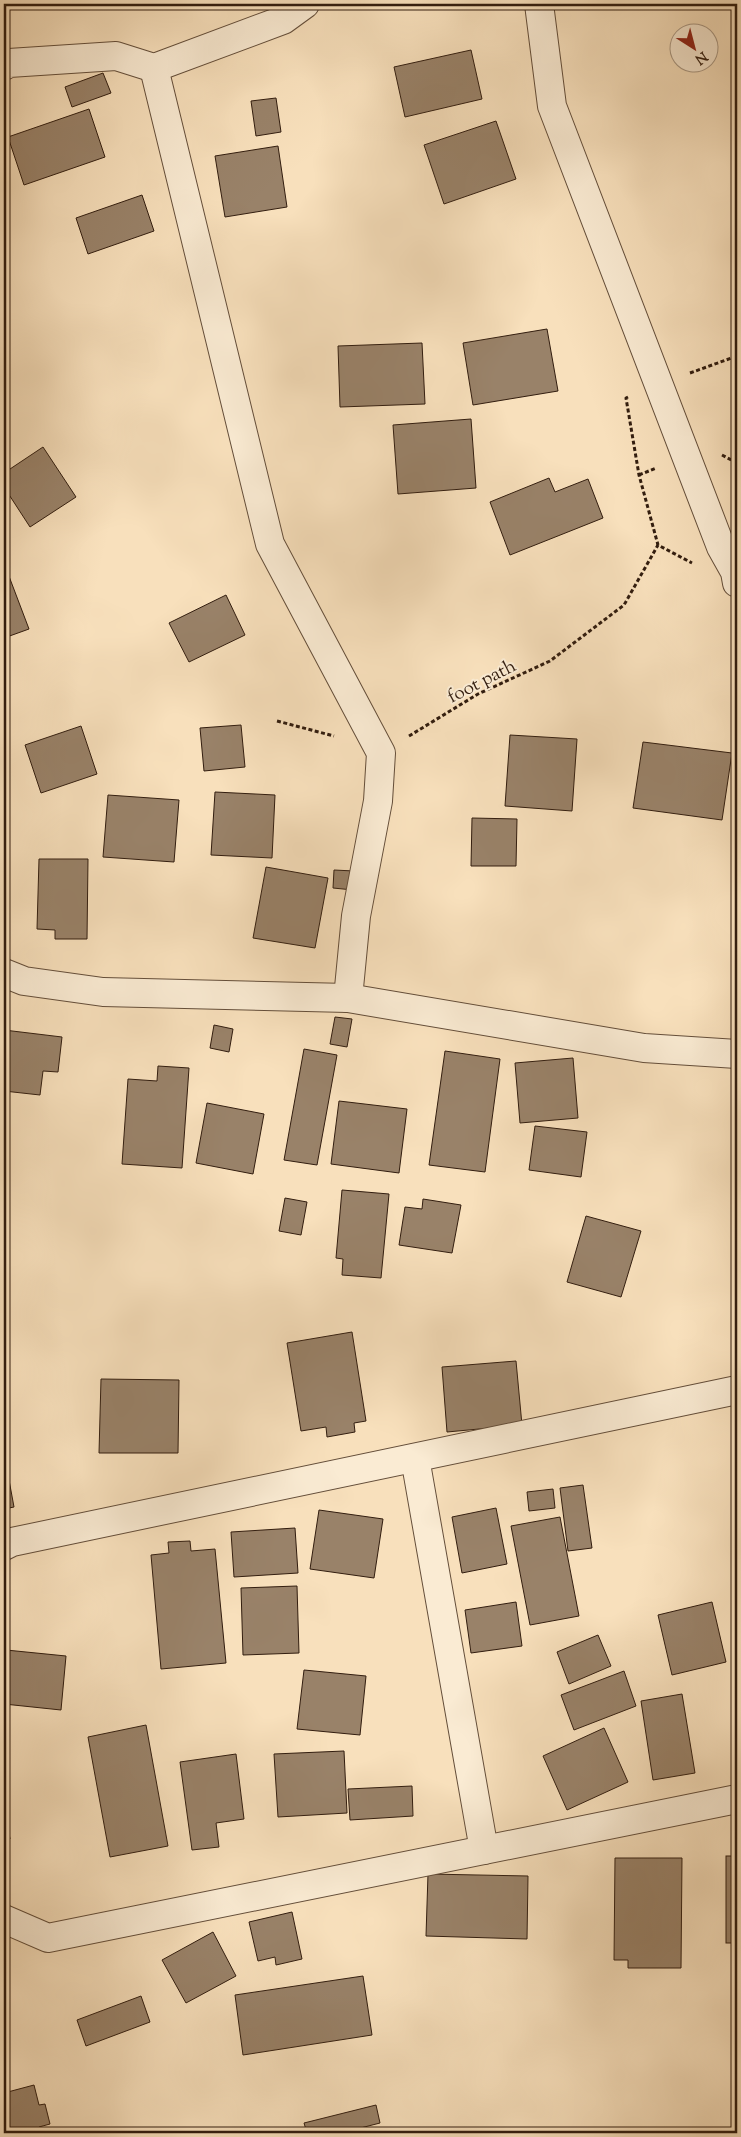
<svg xmlns="http://www.w3.org/2000/svg" width="741" height="2137" font-family="'Sorts Mill Goudy',serif">
<style>
.building{fill:#998269;stroke:#321d0f}
.lines{fill:none;stroke-linecap:round;stroke-linejoin:round}
.minor-casing{stroke:#644e3a;stroke-width:30}
.path{stroke:#321d0f;stroke-width:3;stroke-dasharray:4 2.5;stroke-linecap:butt}
.minor{stroke:#faebd3;stroke-width:28}
.labels{text-anchor:middle;stroke-width:4;stroke-linejoin:round;paint-order:stroke}
.street-label{font-size:19px;fill:#321d0f;stroke:#faebd3}
</style>
<rect width="100%" height="100%" fill="#f8e0bc"/>
<filter id="stains"><feTurbulence type="fractalNoise" baseFrequency=".004" numOctaves="4"/><feColorMatrix values="0 0 0 0 .2 0 0 0 0 .09 0 0 0 0 .02 0 0 0 .5 -.17"/></filter>
<radialGradient id="worn" r=".72"><stop offset=".6" stop-color="#630" stop-opacity="0"/><stop offset="1" stop-color="#630" stop-opacity=".3"/></radialGradient>
<g class="building">
<polygon points="471,50 482,99 405,117 394,67"/>
<polygon points="103,73 111,93 72,107 65,87"/>
<polygon points="276,98 281,132 256,136 251,101"/>
<polygon points="89,109 105,157 24,185 8,137"/>
<polygon points="496,121 516,179 444,204 424,145"/>
<polygon points="278,146 287,207 225,217 215,156"/>
<polygon points="142,195 154,231 88,254 76,218"/>
<polygon points="547,329 558,391 473,405 463,343"/>
<polygon points="422,343 425,404 340,407 338,346"/>
<polygon points="471,419 476,488 398,494 393,425"/>
<polygon points="43,447 76,497 30,527 4,487 4,473"/>
<polygon points="549,478 555,492 588,479 603,518 510,555 490,502"/>
<polygon points="7,571 29,629 4,638 4,572"/>
<polygon points="226,595 245,635 189,662 169,623"/>
<polygon points="241,725 245,767 204,771 200,728"/>
<polygon points="81,726 97,774 41,793 25,745"/>
<polygon points="510,735 577,739 572,811 505,806"/>
<polygon points="643,742 732,753 722,820 633,808"/>
<polygon points="215,792 275,795 272,858 211,855"/>
<polygon points="108,795 179,800 174,862 103,857"/>
<polygon points="472,818 517,819 516,866 471,866"/>
<polygon points="39,859 88,859 87,939 55,939 55,930 37,929"/>
<polygon points="266,867 328,878 315,948 253,938"/>
<polygon points="334,870 354,871 353,890 333,888"/>
<polygon points="335,1017 352,1019 347,1047 330,1044"/>
<polygon points="214,1025 233,1029 229,1052 210,1048"/>
<polygon points="4,1030 62,1037 58,1072 43,1071 40,1095 4,1091"/>
<polygon points="304,1049 337,1055 317,1165 284,1160"/>
<polygon points="445,1051 500,1059 485,1172 429,1165"/>
<polygon points="573,1058 578,1118 520,1123 515,1063"/>
<polygon points="158,1066 189,1068 182,1168 122,1164 128,1079 157,1081"/>
<polygon points="339,1101 407,1109 399,1173 331,1164"/>
<polygon points="207,1103 264,1114 253,1174 196,1163"/>
<polygon points="535,1126 587,1132 581,1177 529,1170"/>
<polygon points="342,1190 389,1194 381,1278 342,1275 343,1259 336,1258"/>
<polygon points="285,1198 307,1202 301,1235 279,1231"/>
<polygon points="423,1199 461,1205 452,1253 399,1245 405,1207 422,1209"/>
<polygon points="586,1216 641,1231 621,1297 567,1282"/>
<polygon points="352,1332 366,1421 354,1423 355,1432 327,1437 326,1427 301,1431 287,1343"/>
<polygon points="516,1361 522,1425 447,1432 442,1367"/>
<polygon points="101,1379 179,1380 178,1453 99,1453"/>
<polygon points="4,1453 14,1507 4,1509"/>
<polygon points="583,1485 592,1548 568,1551 560,1488"/>
<polygon points="553,1489 555,1508 529,1511 527,1492"/>
<polygon points="496,1508 507,1564 462,1573 452,1517"/>
<polygon points="319,1510 383,1519 374,1578 310,1569"/>
<polygon points="560,1517 579,1616 530,1625 511,1526"/>
<polygon points="295,1528 298,1573 234,1577 231,1532"/>
<polygon points="190,1541 191,1551 215,1549 226,1663 161,1669 151,1555 169,1553 168,1542"/>
<polygon points="297,1586 299,1653 243,1655 241,1588"/>
<polygon points="516,1602 522,1646 471,1653 465,1610"/>
<polygon points="712,1602 726,1662 672,1675 658,1615"/>
<polygon points="598,1635 611,1666 569,1684 557,1652"/>
<polygon points="6,1650 66,1656 61,1710 4,1704"/>
<polygon points="304,1670 366,1676 360,1735 297,1729"/>
<polygon points="624,1671 636,1706 574,1730 561,1695"/>
<polygon points="682,1694 695,1773 653,1780 641,1701"/>
<polygon points="146,1725 168,1846 110,1857 88,1737"/>
<polygon points="604,1728 628,1782 567,1810 543,1756"/>
<polygon points="344,1751 347,1813 278,1817 274,1754"/>
<polygon points="236,1754 244,1819 216,1823 219,1847 192,1850 180,1762"/>
<polygon points="412,1786 413,1816 350,1820 348,1789"/>
<polygon points="4,1806 10,1839 4,1840"/>
<rect x="726" y="1856" width="11" height="87"/>
<polygon points="615,1858 682,1858 681,1968 628,1968 628,1960 614,1960"/>
<polygon points="428,1874 528,1876 527,1939 426,1936"/>
<polygon points="292,1912 302,1959 276,1965 275,1957 258,1961 249,1922"/>
<polygon points="213,1932 236,1976 186,2003 162,1960"/>
<polygon points="363,1976 372,2035 243,2055 235,1995"/>
<polygon points="141,1996 150,2022 86,2046 77,2020"/>
<polygon points="34,2085 39,2105 45,2104 50,2124 39,2127 41,2133 4,2133 4,2093"/>
<polygon points="376,2105 380,2123 341,2133 307,2133 304,2123"/>
</g>
<g class="lines">
<defs>
<g id="minor">
<polyline points="539,4 552,106 721,547 735,572 737,583"/>
<polyline points="4,66 9,63 116,56 154,68 283,20 305,4"/>
<polyline points="154,68 270,544 381,753 378,801 356,916 348,998"/>
<polyline points="4,973 24,981 103,992 348,998 644,1048 737,1054"/>
<polyline points="415,1458 484,1850"/>
<polyline points="4,1546 12,1542 737,1390"/>
<polyline points="4,1919 48,1938 737,1799"/>
</g>
</defs>
<use href="#minor" class="minor-casing"/>
<g class="path">
<polyline points="690,373 737,356"/>
<polyline points="628,397 626,398 639,475 658,545 692,563"/>
<polyline points="722,455 737,463"/>
<polyline points="639,475 656,468"/>
<polyline points="277,721 334,736"/>
<polyline points="409,736 478,694 550,661 624,605 658,545"/>
</g>
<use href="#minor" class="minor"/>
</g>
<g class="labels">
<g class="street-label">
<text transform="translate(481 680) rotate(-27)" y="7">foot path</text>
</g>
</g>
<rect width="741" height="2137" fill="none" stroke="#f8e0bc" stroke-width="20"/>
<rect x="5" y="5" width="731" height="2127" fill="none" stroke="#321d0f" stroke-width="2.5"/>
<rect x="10" y="10" width="721" height="2117" fill="none" stroke="#321d0f"/>
<g transform="translate(694 48) rotate(144)"><circle r="24" fill="#faebd3" stroke="#aa9985"/>
<path d="M0-4L9 19L0 12L-9 19Z" fill="#8f2418"/>
<text y="-8" font-size="14" font-weight="bold" text-anchor="middle" fill="#321d0f">N</text>
</g>
<rect width="100%" height="100%" filter="url(#stains)"/>
<rect width="100%" height="100%" fill="url(#worn)"/>
</svg>
